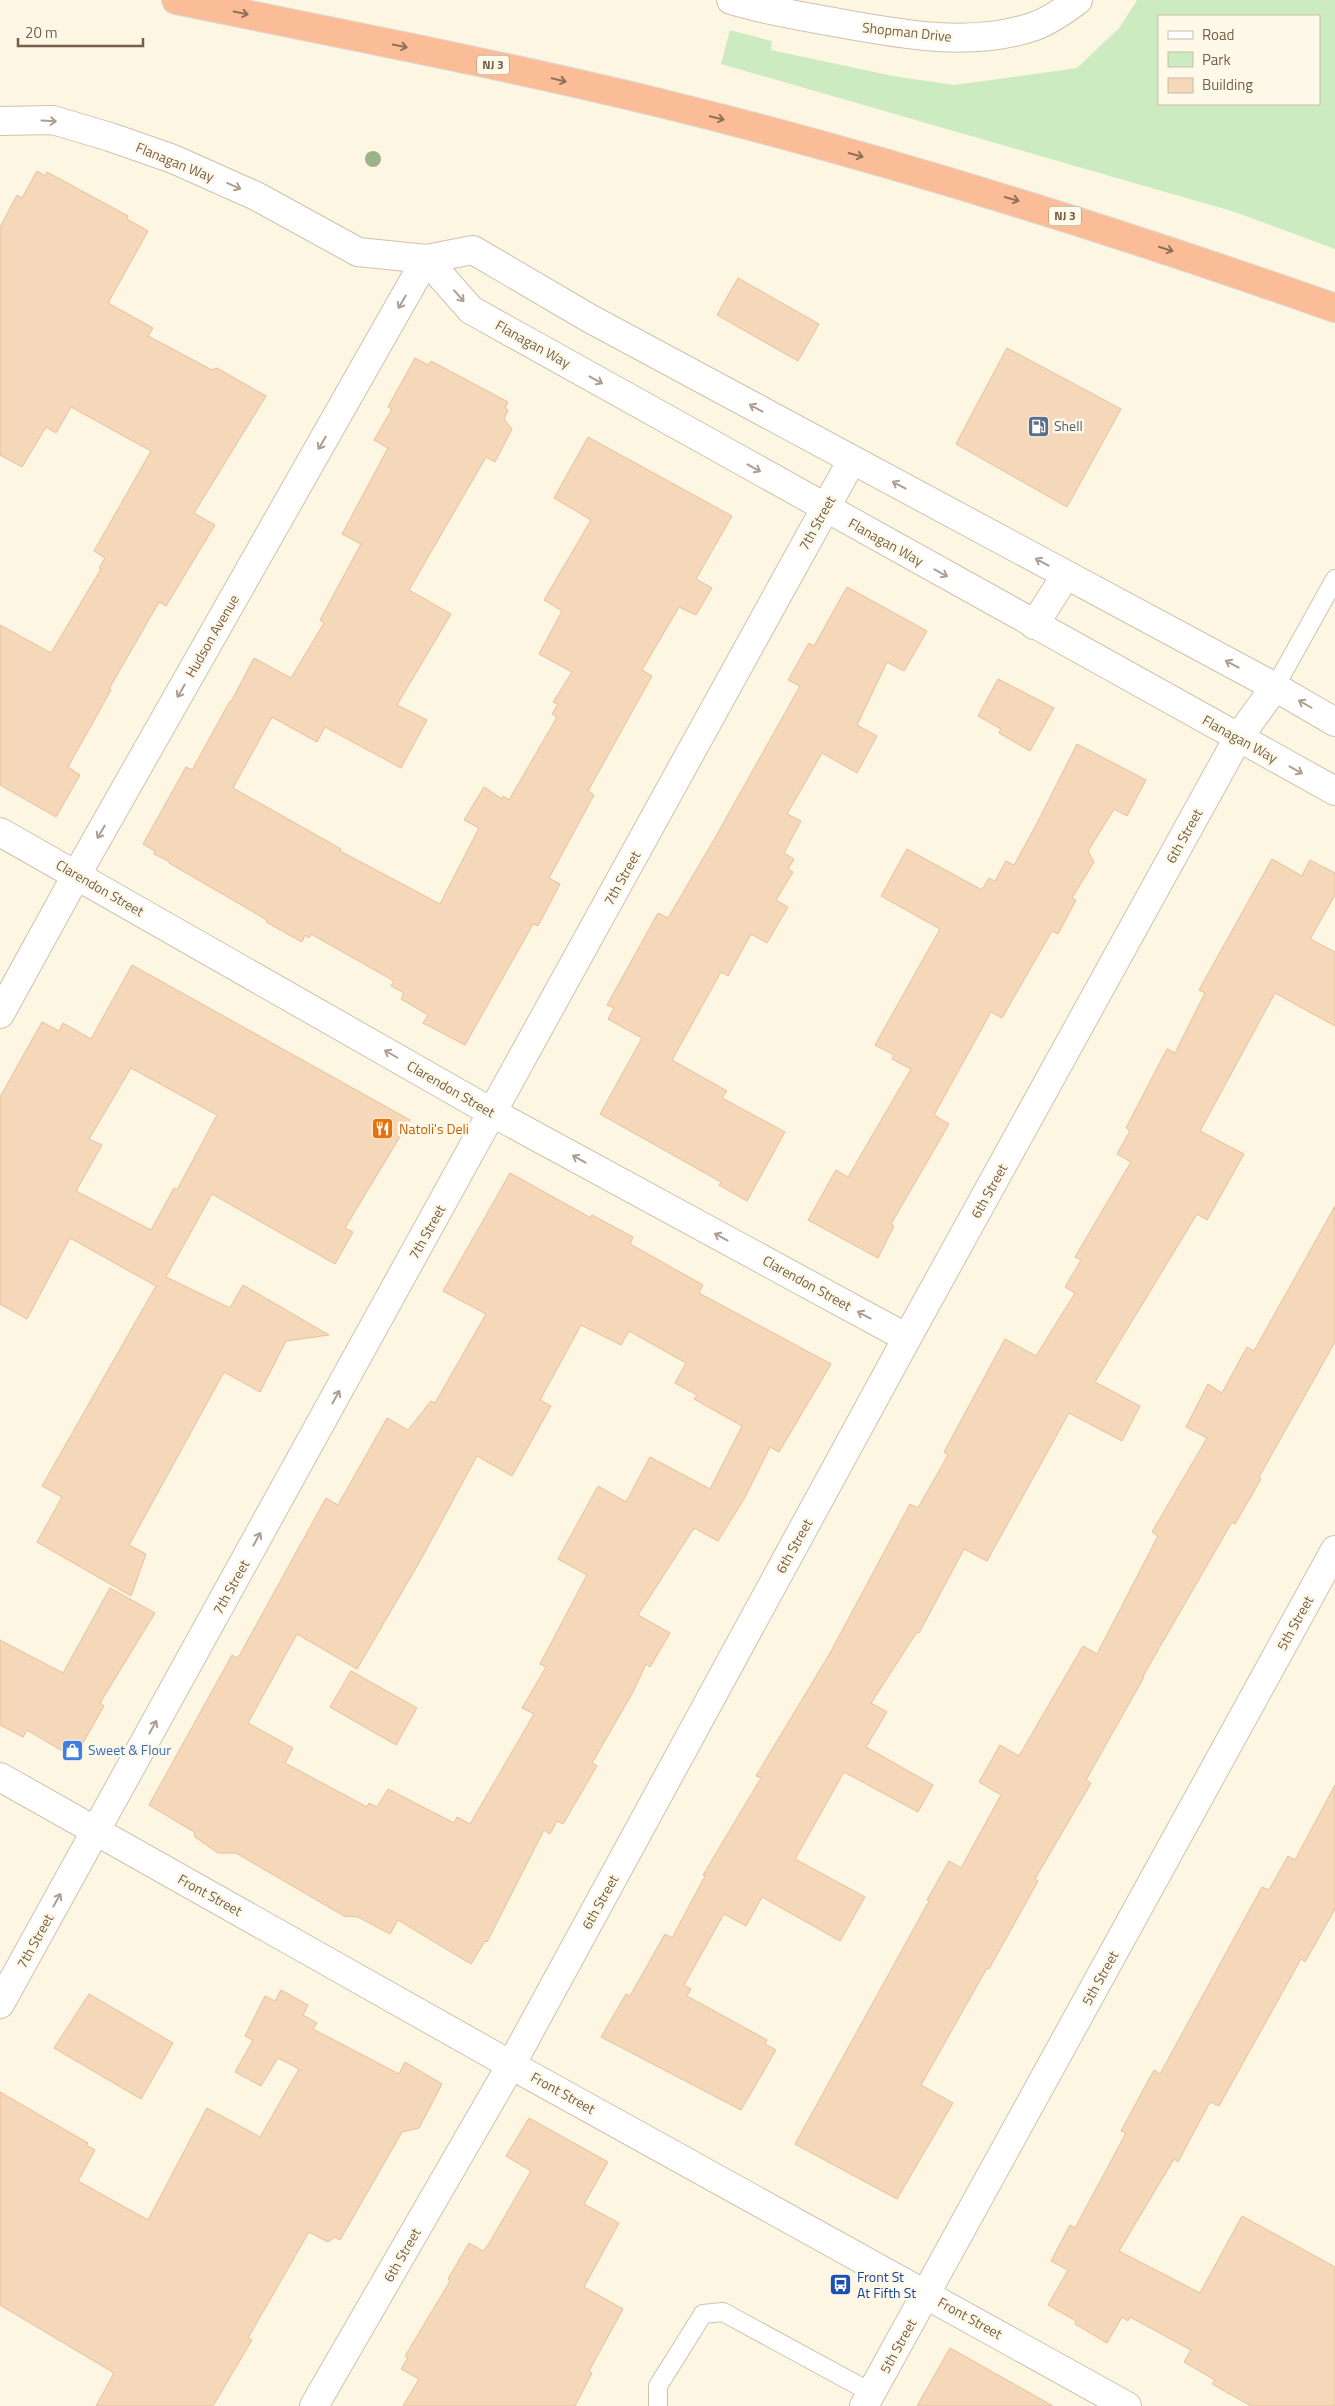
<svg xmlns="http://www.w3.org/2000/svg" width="1335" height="2406" font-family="'Titillium Web',sans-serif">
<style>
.green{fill:#ccebc1;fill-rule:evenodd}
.building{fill:#f4d8b9;stroke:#e7c099;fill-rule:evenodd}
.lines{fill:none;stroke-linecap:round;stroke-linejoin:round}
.service-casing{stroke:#d1c1ac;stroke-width:20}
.minor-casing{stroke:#d1c1ac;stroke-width:30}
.tertiary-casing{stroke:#d1c1ac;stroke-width:30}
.motorway-casing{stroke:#ded8d3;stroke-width:30}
.service{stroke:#fff;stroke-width:18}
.minor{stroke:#fff;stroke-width:28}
.tertiary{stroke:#fff;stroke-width:28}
.motorway{stroke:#fabd97;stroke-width:28}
.tree{fill:#9bb389}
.oneway{stroke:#907158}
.oneway2{stroke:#ad9e91}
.labels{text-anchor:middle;stroke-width:5;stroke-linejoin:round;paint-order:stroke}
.shield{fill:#fff9ea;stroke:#9f8c79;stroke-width:1}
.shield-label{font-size:12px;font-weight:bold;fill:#765e48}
.street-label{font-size:14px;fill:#765e48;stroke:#fff9ea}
.service-label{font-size:14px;fill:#4e5e75;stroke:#fff9ea;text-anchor:start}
.food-label{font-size:14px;fill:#c56008;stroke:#fff9ea;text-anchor:start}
.shop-label{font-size:14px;fill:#366cbe;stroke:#fff9ea;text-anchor:start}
.transit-label{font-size:14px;fill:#164399;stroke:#fff9ea;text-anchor:start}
</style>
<rect width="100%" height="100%" fill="#fdf6e3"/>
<path class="green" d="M1137 0H1335V249L1235 212 721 64 730 30 772 41 771 50 893 76 954 85 1077 68 1120 27ZM1159 16H1319V104H1159Z"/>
<g class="building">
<polygon points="37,171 45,176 47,172 128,216 127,219 148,231 108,303 153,328 148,336 212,370 217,368 266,396 194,513 215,525 166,606 159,602 109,689 111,690 68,767 80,775 56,817 0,785 0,625 51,653 101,569 99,568 105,558 94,551 151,451 71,407 56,433 46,427 22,467 0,455 0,227 17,195 22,198"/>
<polygon points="738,278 819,324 798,361 717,315"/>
<polygon points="1007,348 1121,409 1067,507 956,444"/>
<polygon points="415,358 428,365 431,361 508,402 505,408 508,410 504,419 512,429 495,462 486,457 409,590 451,614 397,705 427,720 401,768 325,727 317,742 272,717 233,788 341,849 340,851 440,904 479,828 464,820 484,787 502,799 503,796 509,800 557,717 552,714 558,704 553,702 572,672 539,654 562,611 544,600 591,520 554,498 588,437 732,516 696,579 712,588 696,615 679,607 642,670 652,676 588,791 594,795 549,878 560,884 538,926 533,924 465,1045 423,1023 428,1015 401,999 404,993 391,986 394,981 311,934 309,938 305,935 302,942 266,922 267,920 169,863 170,862 154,854 155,851 143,844 186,767 192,770 230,701 231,702 254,658 291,678 324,623 320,620 361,544 342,534 388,448 374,440 392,409 388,407"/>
<polygon points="847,587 927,631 904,671 887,662 857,725 877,736 857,773 822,753 787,814 801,821 784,853 794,859 788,869 793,872 776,900 788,907 767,943 751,934 728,976 721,972 672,1060 727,1091 722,1098 785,1132 747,1201 719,1185 721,1182 600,1114 642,1038 608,1019 614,1008 607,1005 658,913 668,918 715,838 800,686 788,680 809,643 814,646"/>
<polygon points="998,679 1054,708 1030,751 999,733 1001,729 978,716"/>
<polygon points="1077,744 1146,780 1127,816 1114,809 1088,851 1094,862 1072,898 1076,900 1058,934 1052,931 1002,1018 991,1012 934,1115 949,1124 891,1224 894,1226 878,1258 808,1220 836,1170 848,1177 911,1069 892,1059 894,1055 875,1045 940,929 881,896 907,849 982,890 989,878 995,881 1006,861 1014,865 1034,829"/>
<polygon points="1272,859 1302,876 1310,860 1335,873 1335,895 1310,939 1335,952 1335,1026 1275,993 1200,1131 1244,1154 1207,1220 1197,1214 1095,1382 1140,1406 1122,1441 1069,1413 987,1561 964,1549 919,1633 917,1632 871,1703 887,1712 866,1747 933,1785 918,1812 844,1772 795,1859 865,1897 840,1941 762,1897 746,1926 724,1914 684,1985 691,1989 687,1996 767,2040 765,2044 776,2050 741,2110 601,2037 626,1994 630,1996 665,1934 672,1938 705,1876 703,1875 761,1778 756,1776 830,1653 910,1504 918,1508 948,1455 944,1452 1005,1339 1036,1356 1075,1293 1065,1287 1081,1260 1075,1257 1131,1162 1117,1154 1130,1131 1126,1128 1167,1049 1175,1053 1205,993 1199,990"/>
<path d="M132 965 410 1120 345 1228 353 1232 335 1264 212 1194 166 1277 230 1308 243 1285 329 1335 286 1341 260 1392 224 1372 129 1545 146 1554 131 1596 37 1542 62 1497 42 1486 156 1286 70 1238 27 1319 0 1304V1097L42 1022 59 1031 63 1023 91 1039ZM131 1068 217 1115 177 1190 174 1188 151 1230 76 1191 102 1145 89 1139Z"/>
<path d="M510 1173 591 1218 592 1215 633 1237 630 1244 703 1285 699 1293 831 1364 779 1452 770 1447 744 1499 718 1541 694 1528 638 1615 670 1633 650 1667 646 1664 633 1692 592 1763 597 1766 563 1824 557 1821 550 1834 544 1830 487 1942 485 1941 471 1964 398 1920 390 1934 358 1917 344 1916 236 1853H218L195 1837 194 1832 149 1805 232 1655 238 1658 326 1498 338 1505 387 1418 408 1430 431 1401 435 1403 486 1314 443 1291ZM581 1325 621 1345 629 1331 686 1363 675 1383 697 1395 694 1399 742 1426 710 1489 650 1457 626 1502 598 1486 558 1559 587 1575 540 1664 546 1667 522 1708 534 1714 470 1824 457 1817 454 1823 388 1789 377 1807 369 1803 367 1807 285 1763 293 1748 248 1723 297 1634 357 1669 420 1561 477 1456 512 1476 551 1406 540 1400Z"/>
<polygon points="1335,1206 1335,1342 1259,1477 1261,1479 1235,1524 1232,1522 1143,1676 1144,1677 1086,1780 1091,1783 1035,1879 1038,1881 989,1969 987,1968 921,2085 953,2103 897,2199 795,2144 929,1901 927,1900 949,1861 961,1868 1001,1795 979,1782 1000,1745 1019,1756 1083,1646 1097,1654 1158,1536 1152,1532 1207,1438 1186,1427 1208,1384 1222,1393 1247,1347 1254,1351"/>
<polygon points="110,1588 155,1613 100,1703 104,1706 80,1748 75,1746 69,1755 27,1730 23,1737 0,1725 0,1640 63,1673"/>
<polygon points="351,1671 417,1708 396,1745 330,1707"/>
<polygon points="1335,1785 1335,1909 1305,1962 1301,1959 1219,2106 1210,2102 1178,2162 1174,2159 1119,2251 1200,2293 1242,2216 1335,2267 1335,2406 1251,2406 1212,2384 1215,2380 1184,2362 1191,2350 1130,2317 1128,2321 1122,2317 1107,2343 1075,2324 1076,2321 1048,2305 1068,2270 1051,2261 1070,2225 1075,2228 1126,2133 1121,2131 1154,2070 1160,2074 1262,1887 1269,1890 1288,1856 1295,1860"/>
<polygon points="281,1990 308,2005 303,2015 317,2023 313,2029 399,2074 405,2062 442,2084 419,2128 402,2132 340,2240 335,2237 328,2242 309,2232 248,2338 252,2340 213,2406 96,2406 114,2373 0,2305 0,2092 88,2143 86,2145 95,2150 78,2181 148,2220 207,2108 260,2137 299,2069 278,2058 261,2086 235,2072 253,2040 245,2036 265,1996 275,2001"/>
<polygon points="89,1994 173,2043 141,2099 54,2048"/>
<polygon points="529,2118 608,2162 584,2204 619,2223 584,2287 623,2309 589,2371 592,2373 575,2406 403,2406 419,2379 401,2369 408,2358 405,2356 450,2281 448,2279 469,2243 483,2251 488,2245 531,2171 506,2156"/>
<polygon points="950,2348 1053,2406 917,2406"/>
</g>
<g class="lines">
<defs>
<g id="service">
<polyline points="1275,687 1335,579"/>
<polyline points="658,2406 658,2386 703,2314 723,2312 872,2393"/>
</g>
<g id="minor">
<path d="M731 0C763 10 796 15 828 21 894 33 970 49 1035 26 1051 20 1065 10 1078 0"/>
<polyline points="0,121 53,120 110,137 173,159 256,196 358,252 426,259 473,250 589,318 1275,687 1335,722"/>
<polyline points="426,259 471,310 1335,791"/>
<polyline points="1034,625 1066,575"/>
<polyline points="0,832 493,1113 907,1338"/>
<polyline points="0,1014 77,874 426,259"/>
<polyline points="0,2004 852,460"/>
<polyline points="314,2406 511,2065 907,1338 1238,738 1275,687"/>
<polyline points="864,2406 1335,1550"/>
</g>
<polyline id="tertiary" points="0,1777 511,2065 1127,2406"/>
<path id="motorway" d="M176 0C337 33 500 64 660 103 889 159 1113 230 1335 308"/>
</defs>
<use href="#service" class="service-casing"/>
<use href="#minor" class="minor-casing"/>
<use href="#tertiary" class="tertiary-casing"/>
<use href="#motorway" class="motorway-casing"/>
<use href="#service" class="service"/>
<use href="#minor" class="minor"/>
<use href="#tertiary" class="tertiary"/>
<use href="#motorway" class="motorway"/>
</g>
<circle class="tree" cx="373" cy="159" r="8"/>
<defs><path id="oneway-shaft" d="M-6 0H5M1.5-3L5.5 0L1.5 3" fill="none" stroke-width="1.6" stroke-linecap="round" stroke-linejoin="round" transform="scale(1.25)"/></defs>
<g class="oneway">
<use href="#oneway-shaft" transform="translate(241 13) rotate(12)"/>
<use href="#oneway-shaft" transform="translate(400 46) rotate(12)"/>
<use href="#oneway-shaft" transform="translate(559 80) rotate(13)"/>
<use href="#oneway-shaft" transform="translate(717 118) rotate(14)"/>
<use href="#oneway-shaft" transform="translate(856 155) rotate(16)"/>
<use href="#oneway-shaft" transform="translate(1012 199) rotate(16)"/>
<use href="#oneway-shaft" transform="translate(1166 249) rotate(18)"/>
</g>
<g class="oneway2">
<use href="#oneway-shaft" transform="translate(49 121) rotate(3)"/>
<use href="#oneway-shaft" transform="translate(234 186) rotate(24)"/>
<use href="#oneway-shaft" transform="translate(459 296) rotate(49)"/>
<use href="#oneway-shaft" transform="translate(402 302) rotate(120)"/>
<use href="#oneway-shaft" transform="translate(596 380) rotate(29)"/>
<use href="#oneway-shaft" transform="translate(756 408) rotate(-152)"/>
<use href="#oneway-shaft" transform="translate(322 443) rotate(120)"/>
<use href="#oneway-shaft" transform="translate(754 468) rotate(29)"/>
<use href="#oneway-shaft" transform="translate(899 485) rotate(-152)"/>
<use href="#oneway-shaft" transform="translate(1042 562) rotate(-152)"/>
<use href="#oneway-shaft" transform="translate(941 573) rotate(29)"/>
<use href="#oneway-shaft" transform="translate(1232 664) rotate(-152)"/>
<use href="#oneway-shaft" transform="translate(181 691) rotate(120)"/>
<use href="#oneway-shaft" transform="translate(1305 704) rotate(-150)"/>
<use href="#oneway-shaft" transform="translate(1296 770) rotate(29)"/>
<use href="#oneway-shaft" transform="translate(101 832) rotate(120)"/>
<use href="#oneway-shaft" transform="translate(391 1054) rotate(-150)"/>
<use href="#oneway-shaft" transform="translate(579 1159) rotate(-151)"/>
<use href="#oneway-shaft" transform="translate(721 1237) rotate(-151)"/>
<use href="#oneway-shaft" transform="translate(864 1315) rotate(-152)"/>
<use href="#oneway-shaft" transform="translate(336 1397) rotate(-61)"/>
<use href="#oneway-shaft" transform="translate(257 1539) rotate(-61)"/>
<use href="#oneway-shaft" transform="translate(153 1727) rotate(-61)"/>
<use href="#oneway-shaft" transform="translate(57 1900) rotate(-61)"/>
</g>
<defs>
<symbol id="fuel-square" viewBox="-11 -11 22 22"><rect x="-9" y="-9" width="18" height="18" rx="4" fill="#5c6f8a" stroke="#fff9ea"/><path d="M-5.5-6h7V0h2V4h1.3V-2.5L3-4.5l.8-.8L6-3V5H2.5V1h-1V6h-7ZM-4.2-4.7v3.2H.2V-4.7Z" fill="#fff"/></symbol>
<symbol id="restaurant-square" viewBox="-11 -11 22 22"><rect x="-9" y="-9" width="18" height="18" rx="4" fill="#e8710a" stroke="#fff9ea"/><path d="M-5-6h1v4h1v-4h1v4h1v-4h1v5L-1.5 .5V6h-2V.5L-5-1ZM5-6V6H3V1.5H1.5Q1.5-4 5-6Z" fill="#fff"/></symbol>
<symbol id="shop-square" viewBox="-11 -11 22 22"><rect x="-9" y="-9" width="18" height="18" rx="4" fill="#3f7fe0" stroke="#fff9ea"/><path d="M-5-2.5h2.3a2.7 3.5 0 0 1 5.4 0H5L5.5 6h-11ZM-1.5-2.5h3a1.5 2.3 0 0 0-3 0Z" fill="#fff"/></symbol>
<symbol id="bus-square" viewBox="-11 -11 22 22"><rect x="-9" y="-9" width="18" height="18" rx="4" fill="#1a4fb4" stroke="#fff9ea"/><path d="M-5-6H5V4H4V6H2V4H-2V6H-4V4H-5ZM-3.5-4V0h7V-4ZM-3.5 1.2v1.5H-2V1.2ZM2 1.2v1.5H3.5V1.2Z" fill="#fff"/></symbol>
</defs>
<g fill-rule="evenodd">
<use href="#fuel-square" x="1026" y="414" width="25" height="25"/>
<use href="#restaurant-square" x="370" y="1116" width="25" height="25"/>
<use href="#shop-square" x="60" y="1738" width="25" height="25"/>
<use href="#bus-square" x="828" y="2272" width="25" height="25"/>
</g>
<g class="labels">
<g class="shield">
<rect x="477" y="55.5" width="32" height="19" rx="4"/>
<rect x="1049" y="206.5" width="32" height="19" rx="4"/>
</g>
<g class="shield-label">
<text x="493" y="69">NJ 3</text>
<text x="1065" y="220">NJ 3</text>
</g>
<g class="street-label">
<text transform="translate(907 32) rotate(6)" y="5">Shopman Drive</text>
<text transform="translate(175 162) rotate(22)" y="5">Flanagan Way</text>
<text transform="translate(533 344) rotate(29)" y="5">Flanagan Way</text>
<text transform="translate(817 523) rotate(-61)" y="5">7th Street</text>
<text transform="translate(886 542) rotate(29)" y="5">Flanagan Way</text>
<text transform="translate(212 636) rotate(-60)" y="5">Hudson Avenue</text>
<text transform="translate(1240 739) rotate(29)" y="5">Flanagan Way</text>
<text transform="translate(1184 836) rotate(-61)" y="5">6th Street</text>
<text transform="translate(622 878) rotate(-61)" y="5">7th Street</text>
<text transform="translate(100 888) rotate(30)" y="5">Clarendon Street</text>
<text transform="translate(451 1089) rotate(30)" y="5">Clarendon Street</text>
<text transform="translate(989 1191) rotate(-61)" y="5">6th Street</text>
<text transform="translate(427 1232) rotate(-61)" y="5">7th Street</text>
<text transform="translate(807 1283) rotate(29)" y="5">Clarendon Street</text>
<text transform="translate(794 1546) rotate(-61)" y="5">6th Street</text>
<text transform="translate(231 1587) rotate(-61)" y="5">7th Street</text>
<text transform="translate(1295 1623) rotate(-61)" y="5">5th Street</text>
<text transform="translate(210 1895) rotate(29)" y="5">Front Street</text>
<text transform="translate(600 1902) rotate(-61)" y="5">6th Street</text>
<text transform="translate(35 1941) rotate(-61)" y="5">7th Street</text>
<text transform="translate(1100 1978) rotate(-61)" y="5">5th Street</text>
<text transform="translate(563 2093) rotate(29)" y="5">Front Street</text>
<text transform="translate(402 2255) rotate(-60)" y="5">6th Street</text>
<text transform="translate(970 2318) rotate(29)" y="5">Front Street</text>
<text transform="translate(898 2346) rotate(-61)" y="5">5th Street</text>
</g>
<g class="service-label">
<text x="1054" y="431">Shell</text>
</g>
<g class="food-label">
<text x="399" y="1134">Natoli's Deli</text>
</g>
<g class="shop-label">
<text x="88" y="1755">Sweet &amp; Flour</text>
</g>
<g class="transit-label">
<text x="857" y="2282">Front St<tspan x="857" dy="16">At Fifth St</tspan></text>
</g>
</g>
<rect x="1158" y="15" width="162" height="90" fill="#fff9ea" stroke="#c8bba9"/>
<rect x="1168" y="31" width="25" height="8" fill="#ffffff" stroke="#c8bba9"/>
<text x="1202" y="40" font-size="15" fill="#765e48">Road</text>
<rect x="1168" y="52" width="25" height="15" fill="#ccebc1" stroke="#c8bba9"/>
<text x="1202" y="65" font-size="15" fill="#765e48">Park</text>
<rect x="1168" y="78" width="25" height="15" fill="#f4d8b9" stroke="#c8bba9"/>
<text x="1202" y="90" font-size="15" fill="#765e48">Building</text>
<path d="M18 38v8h125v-8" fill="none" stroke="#765e48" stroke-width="2.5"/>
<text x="25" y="38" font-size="15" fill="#765e48" stroke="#fff9ea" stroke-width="4" paint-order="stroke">20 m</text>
</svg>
